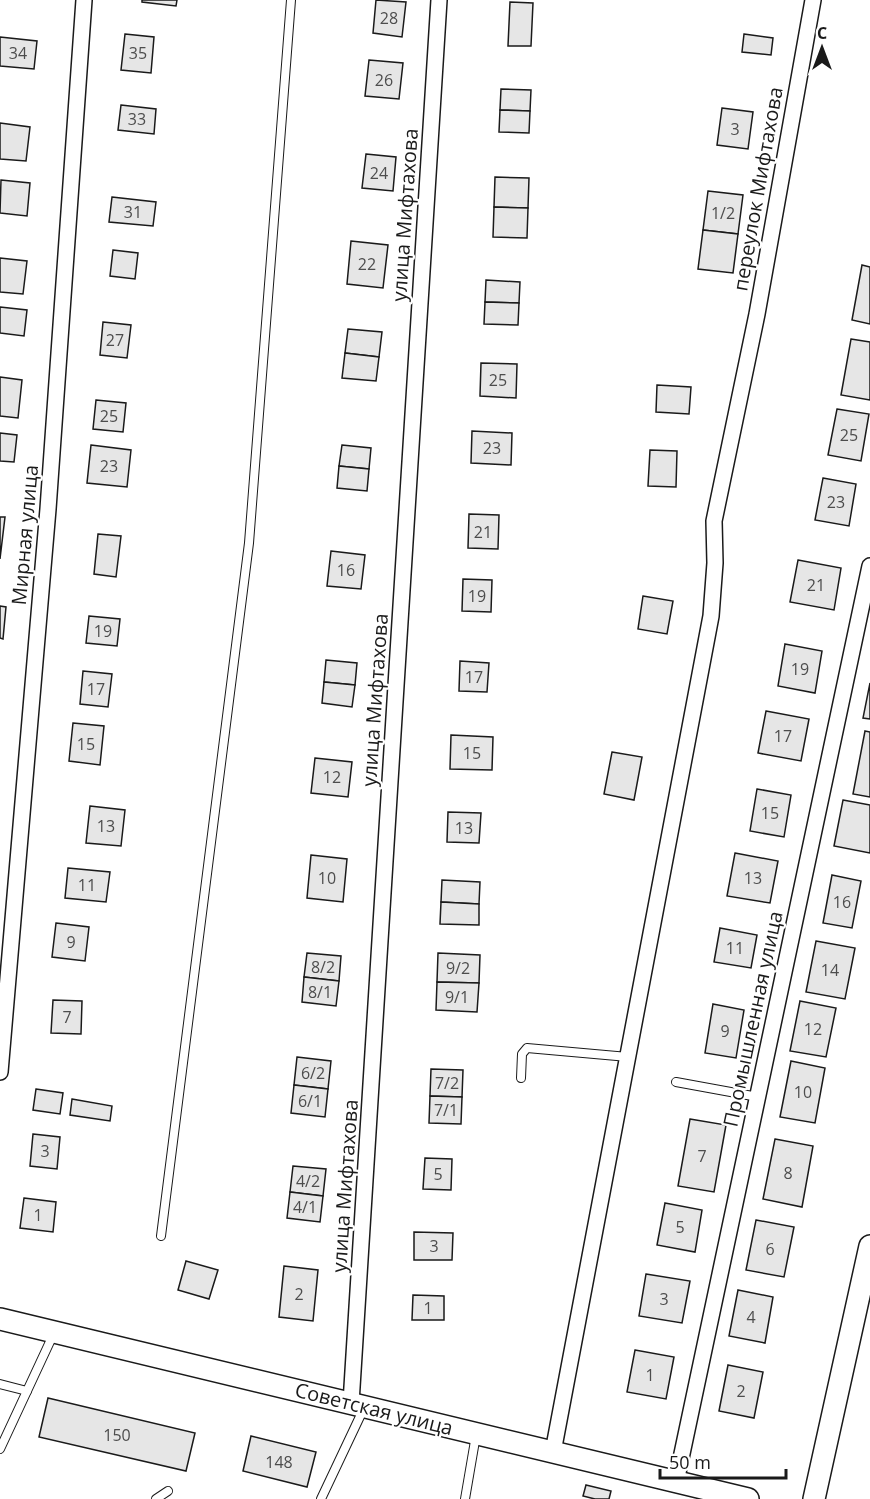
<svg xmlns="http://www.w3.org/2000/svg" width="870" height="1499" font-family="'Open Sans',sans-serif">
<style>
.building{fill:#e6e6e6;stroke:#1a1a1a;stroke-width:1.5}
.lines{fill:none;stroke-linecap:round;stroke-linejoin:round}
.lane-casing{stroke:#1a1a1a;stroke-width:10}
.street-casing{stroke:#1a1a1a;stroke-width:18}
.secondary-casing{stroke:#1a1a1a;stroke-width:24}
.lane{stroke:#fff;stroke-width:8}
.street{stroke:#fff;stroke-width:15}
.secondary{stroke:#fff;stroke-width:21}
.labels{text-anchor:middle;stroke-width:4.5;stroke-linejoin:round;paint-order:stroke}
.number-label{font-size:16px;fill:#4d4d4d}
.street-label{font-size:20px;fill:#1a1a1a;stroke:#fff}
</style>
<rect width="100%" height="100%" fill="#fff"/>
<g class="building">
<polygon points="142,0 177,0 176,6 142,2"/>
<polygon points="376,0 406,2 402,37 373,33"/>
<polygon points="510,2 533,3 531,46 508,46"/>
<polygon points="125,34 154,37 151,73 121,70"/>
<polygon points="744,34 773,38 771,55 742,52"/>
<polygon points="0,37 37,41 34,69 0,66"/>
<polygon points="369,60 403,63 399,99 365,96"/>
<polygon points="501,89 531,90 530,111 500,110"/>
<polygon points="121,105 156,109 154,134 118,130"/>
<polygon points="722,108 753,112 748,149 717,145"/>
<polygon points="500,110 530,111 529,133 499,132"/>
<polygon points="0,123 30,127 26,161 0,159"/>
<polygon points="366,154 396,157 393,191 362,188"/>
<polygon points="495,177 529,178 528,208 494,207"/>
<polygon points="1,180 30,183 27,216 0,213"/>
<polygon points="708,191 743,195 738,234 703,230"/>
<polygon points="112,197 156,202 153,226 109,222"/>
<polygon points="494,207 528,208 527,238 493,237"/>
<polygon points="703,230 738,234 733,273 698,269"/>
<polygon points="351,241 388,245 383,288 347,284"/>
<polygon points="113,250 138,253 135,279 110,276"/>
<polygon points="0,258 27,261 23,294 0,292"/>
<polygon points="862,265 870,267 870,324 852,320"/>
<polygon points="486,280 520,282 519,303 485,302"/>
<polygon points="485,302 519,303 518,325 484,324"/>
<polygon points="0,307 27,310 24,336 0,333"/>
<polygon points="103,322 131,325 127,358 100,355"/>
<polygon points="348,329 382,332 379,357 345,353"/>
<polygon points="851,339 870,342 870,400 841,395"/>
<polygon points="345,353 379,357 376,381 342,378"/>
<polygon points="481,363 517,364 516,398 480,396"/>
<polygon points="0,377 22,380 18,418 0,416"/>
<polygon points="657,385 691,387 689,414 656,412"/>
<polygon points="96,400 126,403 123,432 93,429"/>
<polygon points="837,409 869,414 861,461 828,455"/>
<polygon points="472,431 512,433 511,465 471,463"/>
<polygon points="0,433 17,435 14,462 0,461"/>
<polygon points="91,445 131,450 127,487 87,483"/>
<polygon points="342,445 371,448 369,469 339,466"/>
<polygon points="650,450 677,451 676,487 648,486"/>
<polygon points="339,466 369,469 367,491 337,488"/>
<polygon points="823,478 856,484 849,526 815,520"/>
<polygon points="469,514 499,515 498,549 468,548"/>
<polygon points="0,517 5,517 0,559"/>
<polygon points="98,534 121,536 116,577 94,574"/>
<polygon points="331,551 365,555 361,589 327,586"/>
<polygon points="798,560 841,568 834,610 790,602"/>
<polygon points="463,579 492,580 491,612 462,611"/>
<polygon points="643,596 673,601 667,634 638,629"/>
<polygon points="0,606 6,607 3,639 0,638"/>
<polygon points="89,616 120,619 117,646 86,643"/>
<polygon points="785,644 822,651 815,693 778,686"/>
<polygon points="326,660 357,663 355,685 324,682"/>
<polygon points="460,661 489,663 487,692 459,691"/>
<polygon points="83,671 112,674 108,707 80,704"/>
<polygon points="324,682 355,685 352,707 322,703"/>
<polygon points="870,683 870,719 863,718"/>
<polygon points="766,711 809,719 801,761 758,753"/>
<polygon points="73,723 104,726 100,765 69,761"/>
<polygon points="865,731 870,732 870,797 853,794"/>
<polygon points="451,735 493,737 492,770 450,769"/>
<polygon points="612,752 642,757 634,800 604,794"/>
<polygon points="315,758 352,762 348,797 311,793"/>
<polygon points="757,789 791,795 784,837 750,831"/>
<polygon points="843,800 870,805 870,853 834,846"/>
<polygon points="90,806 125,810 121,846 86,843"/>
<polygon points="448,812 481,813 479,843 447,842"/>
<polygon points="735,853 778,861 770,903 727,896"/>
<polygon points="311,855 347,859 343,902 307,898"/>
<polygon points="68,868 110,872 106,902 65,898"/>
<polygon points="832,875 861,881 852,928 823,923"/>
<polygon points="442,880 480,882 479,904 441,902"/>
<polygon points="441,902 479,904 479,925 440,924"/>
<polygon points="56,923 89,927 85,961 52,957"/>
<polygon points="720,928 757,935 751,968 714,962"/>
<polygon points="816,941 855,948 845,999 806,992"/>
<polygon points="307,953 341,956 339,981 304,977"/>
<polygon points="438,953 480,955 479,983 437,982"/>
<polygon points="304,977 339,981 336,1006 302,1002"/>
<polygon points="437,982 479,983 477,1012 436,1010"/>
<polygon points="53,1000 82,1001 81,1034 51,1033"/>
<polygon points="800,1001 836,1008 826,1057 790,1051"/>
<polygon points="713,1004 744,1010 736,1058 705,1053"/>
<polygon points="297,1057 331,1061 328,1089 294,1085"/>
<polygon points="791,1061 825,1068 815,1123 780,1117"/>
<polygon points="431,1069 463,1070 462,1097 430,1096"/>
<polygon points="294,1085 328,1089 325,1117 291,1113"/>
<polygon points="36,1089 63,1093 60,1114 33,1110"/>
<polygon points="430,1096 462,1097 461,1124 429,1123"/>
<polygon points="72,1099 112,1106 110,1121 70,1115"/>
<polygon points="690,1119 726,1125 714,1192 678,1186"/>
<polygon points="33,1134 60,1137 57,1169 30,1166"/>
<polygon points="775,1139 813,1146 802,1207 763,1199"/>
<polygon points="425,1158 452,1159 451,1190 423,1189"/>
<polygon points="293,1166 326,1169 323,1196 290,1192"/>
<polygon points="290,1192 323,1196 320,1222 287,1218"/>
<polygon points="24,1198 56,1202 53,1232 20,1228"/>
<polygon points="665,1203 702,1210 695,1252 657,1245"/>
<polygon points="756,1220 794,1227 784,1277 746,1270"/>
<polygon points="414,1232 453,1233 452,1260 414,1260"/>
<polygon points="186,1261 218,1270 209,1299 178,1290"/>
<polygon points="284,1266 318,1270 313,1321 279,1317"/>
<polygon points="646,1274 690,1281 682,1323 639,1316"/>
<polygon points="738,1290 773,1297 765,1343 729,1336"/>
<polygon points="413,1295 444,1296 444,1320 412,1320"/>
<polygon points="635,1350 674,1357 666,1399 627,1392"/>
<polygon points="728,1365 763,1372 754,1418 719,1411"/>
<polygon points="48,1398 195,1433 186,1471 39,1437"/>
<polygon points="251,1436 316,1452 307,1487 243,1471"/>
<polygon points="586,1485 611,1491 609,1499 595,1499 583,1496"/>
</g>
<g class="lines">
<defs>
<g id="lane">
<polyline points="521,1078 522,1054 527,1048 628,1057"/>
<polyline points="676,1082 758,1097"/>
<polyline points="161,1236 249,543 291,0"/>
<polyline points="0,1384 27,1391"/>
<polyline points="0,1449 54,1333"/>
<polyline points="156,1499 168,1491"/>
<polyline points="321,1499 364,1408"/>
<polyline points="465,1499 476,1435"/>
</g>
<g id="street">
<polyline points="0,1072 48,509 84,0"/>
<polyline points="351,1403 439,0"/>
<polyline points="553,1452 711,616 715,563 714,521 757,314 813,0"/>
<polyline points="676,1482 870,566"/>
</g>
<g id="secondary">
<polyline points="0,1319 748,1499"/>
<polyline points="814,1499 870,1246"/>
</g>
</defs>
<use href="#lane" class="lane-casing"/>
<use href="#street" class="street-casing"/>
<use href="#secondary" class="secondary-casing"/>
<use href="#lane" class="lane"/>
<use href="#street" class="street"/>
<use href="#secondary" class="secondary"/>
</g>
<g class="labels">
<g class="number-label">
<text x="389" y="24">28</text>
<text x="18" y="59">34</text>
<text x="138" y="59">35</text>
<text x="384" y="86">26</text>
<text x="137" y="125">33</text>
<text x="735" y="135">3</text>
<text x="379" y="179">24</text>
<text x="133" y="218">31</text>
<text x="723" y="219">1/2</text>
<text x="367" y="270">22</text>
<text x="115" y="346">27</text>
<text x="498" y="386">25</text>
<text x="109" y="422">25</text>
<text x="849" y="441">25</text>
<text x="492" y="454">23</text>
<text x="109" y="472">23</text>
<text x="836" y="508">23</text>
<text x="483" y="538">21</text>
<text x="346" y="576">16</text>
<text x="816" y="591">21</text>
<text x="477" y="602">19</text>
<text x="103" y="637">19</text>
<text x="800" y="675">19</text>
<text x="474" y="683">17</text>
<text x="96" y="695">17</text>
<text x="783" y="742">17</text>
<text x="86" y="750">15</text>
<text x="472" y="759">15</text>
<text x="332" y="783">12</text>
<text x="770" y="819">15</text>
<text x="106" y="832">13</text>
<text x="464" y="834">13</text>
<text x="327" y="884">10</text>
<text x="753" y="884">13</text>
<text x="87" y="891">11</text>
<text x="842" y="908">16</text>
<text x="71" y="948">9</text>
<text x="735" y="954">11</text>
<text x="323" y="973">8/2</text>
<text x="458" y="974">9/2</text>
<text x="830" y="976">14</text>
<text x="320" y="998">8/1</text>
<text x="457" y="1003">9/1</text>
<text x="67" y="1023">7</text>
<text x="813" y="1035">12</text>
<text x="725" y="1037">9</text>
<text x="313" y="1079">6/2</text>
<text x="447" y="1089">7/2</text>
<text x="803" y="1098">10</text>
<text x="310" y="1107">6/1</text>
<text x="446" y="1116">7/1</text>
<text x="45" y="1157">3</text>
<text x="702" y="1162">7</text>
<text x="788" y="1179">8</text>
<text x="438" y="1180">5</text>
<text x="308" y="1187">4/2</text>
<text x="305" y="1213">4/1</text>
<text x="38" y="1221">1</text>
<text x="680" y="1233">5</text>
<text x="434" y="1252">3</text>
<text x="770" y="1255">6</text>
<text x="299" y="1300">2</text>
<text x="664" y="1305">3</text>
<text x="428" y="1314">1</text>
<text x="751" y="1323">4</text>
<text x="650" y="1381">1</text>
<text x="741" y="1397">2</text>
<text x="117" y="1441">150</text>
<text x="279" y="1468">148</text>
</g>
<g class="street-label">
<text transform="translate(758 189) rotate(-80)" y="7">переулок Мифтахова</text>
<text transform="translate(405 215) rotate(-86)" y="7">улица Мифтахова</text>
<text transform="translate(25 535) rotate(-85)" y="7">Мирная улица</text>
<text transform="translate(375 700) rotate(-86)" y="7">улица Мифтахова</text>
<text transform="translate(753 1019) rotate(-78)" y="7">Промышленная улица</text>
<text transform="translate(345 1186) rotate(-86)" y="7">улица Мифтахова</text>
<text transform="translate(374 1409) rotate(14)" y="7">Советская улица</text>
</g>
</g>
<g transform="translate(822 48)" stroke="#ffffff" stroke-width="4.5" paint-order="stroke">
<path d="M0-4.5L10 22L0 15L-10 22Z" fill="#1a1a1a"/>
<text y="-9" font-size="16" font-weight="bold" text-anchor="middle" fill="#1a1a1a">С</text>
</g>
<path d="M660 1469v9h126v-9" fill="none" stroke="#1a1a1a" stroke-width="3"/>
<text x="669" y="1469" font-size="18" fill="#1a1a1a" stroke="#ffffff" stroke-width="4.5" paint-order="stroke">50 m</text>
</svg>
